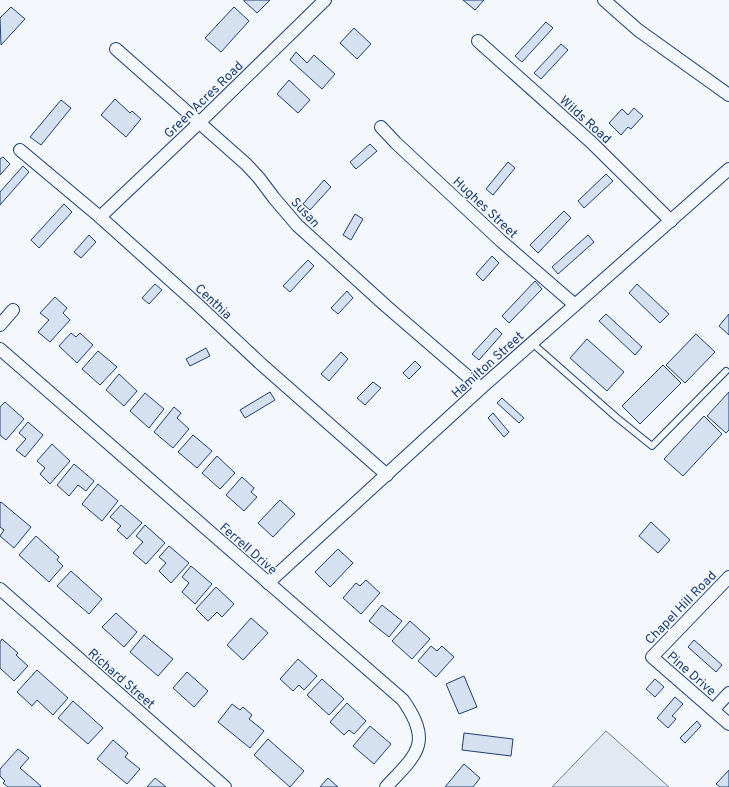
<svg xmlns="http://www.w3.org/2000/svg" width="729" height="787" font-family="Overpass,sans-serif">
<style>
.green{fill:#e3e9f0;stroke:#687fa3}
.building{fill:#d5e0f0;stroke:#1d3f73}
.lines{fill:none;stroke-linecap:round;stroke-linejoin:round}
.lane-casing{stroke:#1d3f73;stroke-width:8}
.street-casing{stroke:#1d3f73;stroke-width:14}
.lane{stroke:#f4f7fb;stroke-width:6}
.street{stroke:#f4f7fb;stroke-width:12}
.labels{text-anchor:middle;stroke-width:3;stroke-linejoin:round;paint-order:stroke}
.street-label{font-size:13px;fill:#1d3f73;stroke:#f4f7fb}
</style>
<rect width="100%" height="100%" fill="#f4f7fb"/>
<polygon class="green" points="606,731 669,787 552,787"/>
<g class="building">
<polygon points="244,0 270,0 257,13 244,1"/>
<polygon points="463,0 484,0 475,10"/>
<polygon points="11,7 25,19 1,45 0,18"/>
<polygon points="234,7 249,21 221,52 205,38"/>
<polygon points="546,22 553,28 522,62 515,56"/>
<polygon points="354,28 371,44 357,59 340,43"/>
<polygon points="561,44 568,50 541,79 534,73"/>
<polygon points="296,52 307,63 314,55 335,74 322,89 290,60"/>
<polygon points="289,80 310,100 298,113 277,94"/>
<polygon points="115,99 130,113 132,111 141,119 126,137 101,115"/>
<polygon points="61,100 71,108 41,145 30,137"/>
<polygon points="634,108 643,116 631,129 628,127 621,135 609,123 622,109 628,115"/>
<polygon points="370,144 377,151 356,169 350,162"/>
<polygon points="3,157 10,164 0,175 0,159"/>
<polygon points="508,162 515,168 493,195 486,189"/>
<polygon points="23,166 29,172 0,205 0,192"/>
<polygon points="606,174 613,181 584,208 578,201"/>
<polygon points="324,180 331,187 310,210 303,204"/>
<polygon points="64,204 72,212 39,248 31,240"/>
<polygon points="564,211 571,218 538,253 530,245"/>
<polygon points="355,214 363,219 351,240 343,235"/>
<polygon points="89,235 96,242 81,258 74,252"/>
<polygon points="588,235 594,242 558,274 552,267"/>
<polygon points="492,256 499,263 483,281 476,274"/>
<polygon points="308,260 314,266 290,292 283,286"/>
<polygon points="535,281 542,289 509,323 502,316"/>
<polygon points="155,284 162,290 149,304 142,298"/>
<polygon points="637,284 669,314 660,323 629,293"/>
<polygon points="347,291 353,298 338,314 331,308"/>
<polygon points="55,297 67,308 63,313 70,320 50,342 38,332 49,320 40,313"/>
<polygon points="606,314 642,347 635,355 599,321"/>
<polygon points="729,314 729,335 719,326"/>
<polygon points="496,328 502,334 479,360 472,354"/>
<polygon points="71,333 76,337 80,333 93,345 77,363 59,346"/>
<polygon points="696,334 715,352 685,383 666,365"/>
<polygon points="587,339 624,372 607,391 570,358"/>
<polygon points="206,348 210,356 190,366 186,359"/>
<polygon points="98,351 117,367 100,385 82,369"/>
<polygon points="341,352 348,359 329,381 321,374"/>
<polygon points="415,361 421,367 409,379 403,373"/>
<polygon points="663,365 681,383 640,424 622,406"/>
<polygon points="119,374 137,391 124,406 106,390"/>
<polygon points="373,382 381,388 365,405 357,398"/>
<polygon points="270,392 275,400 245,418 240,410"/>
<polygon points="729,392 729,430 726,433 707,416"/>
<polygon points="145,393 164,409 149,428 130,411"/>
<polygon points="502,398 524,418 519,423 497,403"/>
<polygon points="5,402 24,419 6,440 0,435 0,407"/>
<polygon points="174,407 181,413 177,418 189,429 173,448 154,432"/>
<polygon points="493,413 509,432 504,437 488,418"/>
<polygon points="704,416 722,434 683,476 664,459"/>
<polygon points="28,422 43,435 25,457 16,450 26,439 19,433"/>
<polygon points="193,435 212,451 197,468 178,452"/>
<polygon points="52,444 70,461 50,484 40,474 45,468 37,461"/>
<polygon points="217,456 235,473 220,489 202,473"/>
<polygon points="74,464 94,481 86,491 78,485 69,496 57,485"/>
<polygon points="242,477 254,488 251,492 257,497 244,511 226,495"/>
<polygon points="98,484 118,501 102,521 82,504"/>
<polygon points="280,500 295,514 273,537 258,523"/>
<polygon points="1,502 31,527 14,548 0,536 4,530 0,527 0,503"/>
<polygon points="121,505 142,523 127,539 117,530 121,526 110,517"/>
<polygon points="651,522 670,540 658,553 639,536"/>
<polygon points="145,525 165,543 146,564 133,553 143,542 136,536"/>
<polygon points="36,536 59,557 57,560 63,566 49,582 19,555"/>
<polygon points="169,546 189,563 171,583 159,571 166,563 159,557"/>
<polygon points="338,549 353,563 330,587 315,572"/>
<polygon points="191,566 212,584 195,604 182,592 189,583 182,577"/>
<polygon points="71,571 102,599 89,614 57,586"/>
<polygon points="366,580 380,593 361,614 343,598 356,583 360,586"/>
<polygon points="216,587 234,604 222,617 217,612 208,621 196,609"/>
<polygon points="382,605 402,621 389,637 369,621"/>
<polygon points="116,613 137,632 124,647 102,627"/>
<polygon points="251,618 268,633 243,660 227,645"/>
<polygon points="410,621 430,639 412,659 392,641"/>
<polygon points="144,635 173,659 158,676 130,652"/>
<polygon points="2,639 18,653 16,655 28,666 14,681 0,668 0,642"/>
<polygon points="694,640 722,665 716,672 688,647"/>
<polygon points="431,646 437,651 442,646 454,657 436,677 418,661"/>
<polygon points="298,659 317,676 304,690 299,685 293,691 280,679"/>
<polygon points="37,670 68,698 53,715 37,700 32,706 17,692"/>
<polygon points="187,672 208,691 194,707 173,688"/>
<polygon points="464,676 477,707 459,714 446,684"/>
<polygon points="322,679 344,699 329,715 307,695"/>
<polygon points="655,679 664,687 655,697 646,689"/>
<polygon points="675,697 683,704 672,716 676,719 668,728 657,718"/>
<polygon points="73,701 103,728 88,744 58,718"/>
<polygon points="347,703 366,721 354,734 349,730 344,735 330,722"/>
<polygon points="232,704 240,710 243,707 252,715 249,719 264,731 250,748 218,722"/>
<polygon points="697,721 701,726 685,743 680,738"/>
<polygon points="370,726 391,744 374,764 353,746"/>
<polygon points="464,733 513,739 511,756 462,750"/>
<polygon points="268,739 304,771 290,787 254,755"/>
<polygon points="113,740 128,753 125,757 140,769 127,784 97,759"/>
<polygon points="18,749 29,758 20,768 41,786 40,787 8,787 3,783 5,781 0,776 0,769"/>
<polygon points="464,764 480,778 473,787 445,787"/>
<polygon points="729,770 729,787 720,787 716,784"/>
<polygon points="155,778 166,787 147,787"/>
<polygon points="328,778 338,787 320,787"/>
</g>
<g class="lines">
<defs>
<polyline id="lane" points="532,343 616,417 652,446 726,371"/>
<g id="street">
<polyline points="604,0 638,30 729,95"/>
<polyline points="478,41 591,142 671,221"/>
<polyline points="116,49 246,164 259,178 274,198 297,225 386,306 481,388"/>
<polyline points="381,127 396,143 501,241 575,305"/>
<polyline points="20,150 100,217 197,304 261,364 387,475"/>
<polyline points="100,217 200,122 325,0"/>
<polyline points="0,325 13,310"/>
<path d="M0 349 403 700C433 743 417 754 386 787"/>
<polyline points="729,577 652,657 729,724"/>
<polyline points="268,583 481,388 729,169"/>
<polyline points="0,589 225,787"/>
<polyline points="713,710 729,693"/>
</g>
</defs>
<use href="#lane" class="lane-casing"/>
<use href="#street" class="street-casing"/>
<use href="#lane" class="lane"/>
<use href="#street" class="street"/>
</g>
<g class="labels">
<g class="street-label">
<text transform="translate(203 99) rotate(-44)" y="5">Green Acres Road</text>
<text transform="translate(586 119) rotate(42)" y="5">Wilds Road</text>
<text transform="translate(486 207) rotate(43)" y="5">Hughes Street</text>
<text transform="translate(306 212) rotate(47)" y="5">Susan</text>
<text transform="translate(214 301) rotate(43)" y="5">Centhia</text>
<text transform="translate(487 364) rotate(-42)" y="5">Hamilton Street</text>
<text transform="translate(249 548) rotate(41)" y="5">Ferrell Drive</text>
<text transform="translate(680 607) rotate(-46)" y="5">Chapel Hill Road</text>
<text transform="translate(692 673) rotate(41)" y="5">Pine Drive</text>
<text transform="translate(122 678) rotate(41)" y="5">Richard Street</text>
</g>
</g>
</svg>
